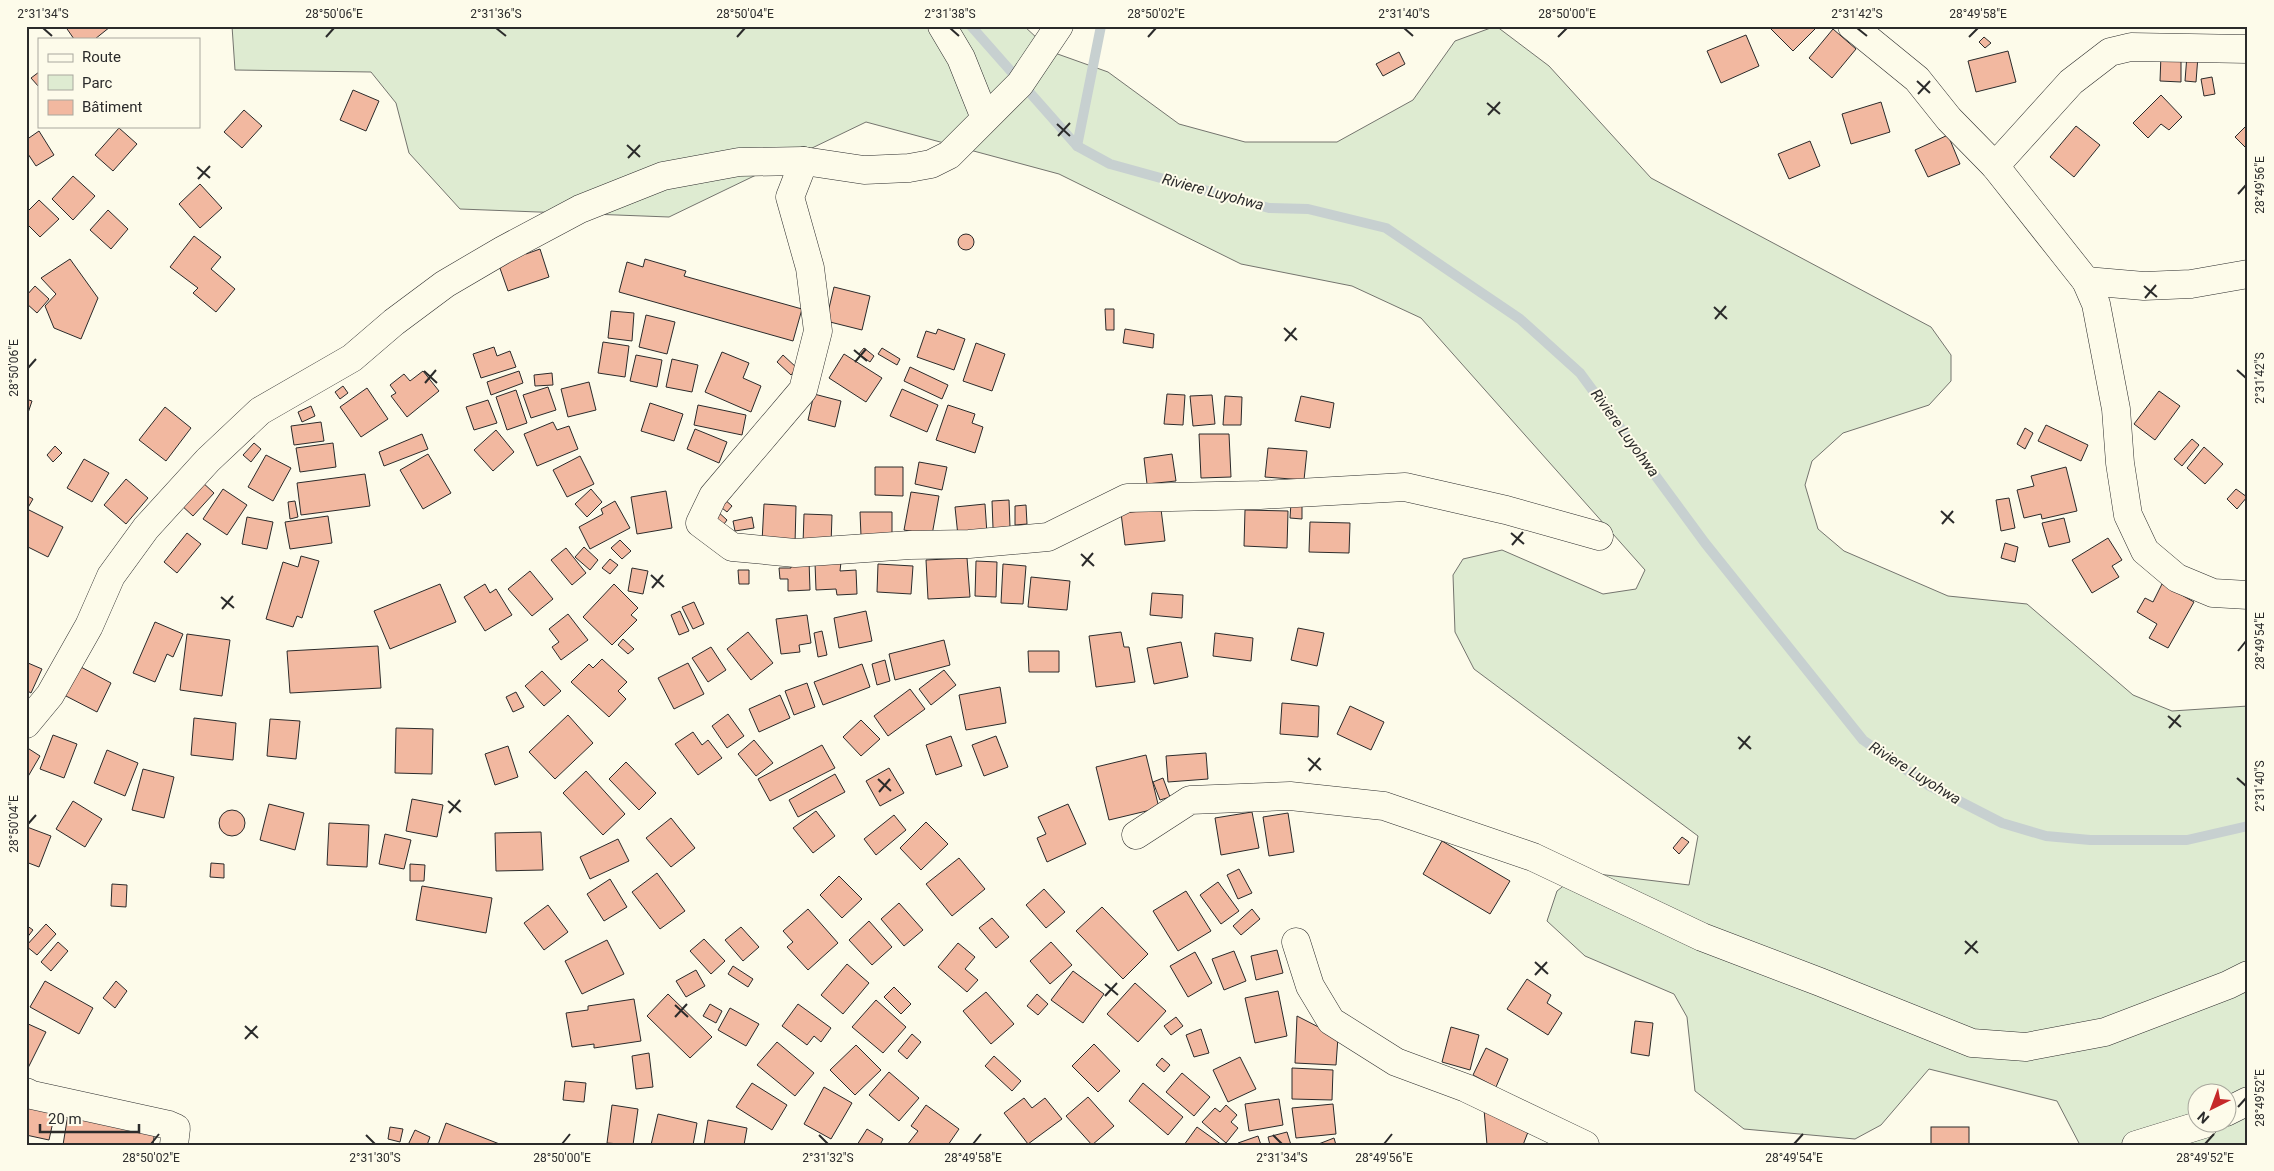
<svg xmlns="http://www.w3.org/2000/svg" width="2274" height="1171" font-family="Roboto,sans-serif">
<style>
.green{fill:#deebd1;stroke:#74746e;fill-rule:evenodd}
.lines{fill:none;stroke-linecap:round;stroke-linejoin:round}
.stream{stroke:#c7d0d0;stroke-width:10}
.building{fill:#f2b8a0;stroke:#2b2b2b}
.street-casing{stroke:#2b2b2b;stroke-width:29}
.street{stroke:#fdfbea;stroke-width:28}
.ticks{fill:none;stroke:#2b2b2b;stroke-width:2}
.labels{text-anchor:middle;stroke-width:4;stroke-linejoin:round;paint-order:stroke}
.water-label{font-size:15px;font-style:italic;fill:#2b2b2b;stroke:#fdfbea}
.neatline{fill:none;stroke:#2b2b2b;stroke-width:2}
.ticks-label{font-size:12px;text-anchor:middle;fill:#2b2b2b}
</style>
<rect width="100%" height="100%" fill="#fdfbea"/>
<path class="green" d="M232 26H1024L1052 52 1108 72 1179 124 1245 142H1337L1413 100 1455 41 1496 26 1549 66 1651 178 1931 327 1951 355V381L1929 405 1843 433 1812 461 1805 485 1818 529 1844 551 1948 596 2027 604 2133 695 2172 711 2248 706V1145H2080L2057 1101 1929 1069 1881 1125 1855 1139 1744 1129 1695 1091 1687 1017 1674 994 1585 956 1547 921 1557 891 1581 872 1689 885 1698 836 1474 669 1455 632 1453 575 1463 559 1502 550 1603 594 1636 589 1645 570 1421 318 1352 286 1241 264 1059 174 866 122 669 217 460 209 409 153 396 103 371 72 235 70ZM2196 1094H2226V1124H2196Z"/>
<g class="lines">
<g class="stream">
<polyline points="971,26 1077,146 1110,164 1269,208 1308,209 1386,228 1520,319 1580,373 1705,543 1863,740 1928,785 2002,823 2046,836 2090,840 2187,840 2248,826"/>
<polyline points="1077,146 1101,26"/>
</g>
</g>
<g class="building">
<polygon points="65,26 109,26 110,27 95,39 74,39"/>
<polygon points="1768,26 1818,26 1793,51"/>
<polygon points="1833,29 1856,49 1832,78 1809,58"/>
<polygon points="1746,35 1759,66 1721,83 1707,51"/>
<polygon points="1984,37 1991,43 1985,48 1979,42"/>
<polygon points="2008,51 2016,82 1976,92 1968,61"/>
<polygon points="1399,52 1405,64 1383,76 1376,64"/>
<polygon points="2161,55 2181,56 2181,82 2160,81"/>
<polygon points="2187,55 2198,56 2196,82 2185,81"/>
<polygon points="39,72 39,87 31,78"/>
<polygon points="2212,77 2215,94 2204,96 2201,79"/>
<polygon points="353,90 379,101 366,131 340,120"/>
<polygon points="2161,95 2182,117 2169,130 2161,124 2148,138 2133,123"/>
<polygon points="1881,102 1890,132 1851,144 1842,114"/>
<polygon points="244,110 262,126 242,148 224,132"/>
<polygon points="2248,124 2248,150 2235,137"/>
<polygon points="2076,126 2100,145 2074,177 2050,157"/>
<polygon points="119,128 137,144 113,171 95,155"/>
<polygon points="39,131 54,155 36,166 26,151 26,140"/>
<polygon points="1948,135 1960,164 1928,177 1915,150"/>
<polygon points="1810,141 1820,166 1789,179 1778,154"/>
<polygon points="73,176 95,196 73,220 52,199"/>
<polygon points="200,184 222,208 200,228 179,204"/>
<polygon points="39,200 59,219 40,237 26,223 26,213"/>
<polygon points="108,210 128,229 111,249 90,230"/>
<circle cx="966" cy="242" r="8"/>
<polygon points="194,236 221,257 211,269 235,289 216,312 193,293 198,288 170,267"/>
<polygon points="523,248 526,254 540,249 549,277 508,291 496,257"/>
<polygon points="70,259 98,298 81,339 54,328 45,306 56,294 41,278"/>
<polygon points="645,259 686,271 684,276 802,309 793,341 619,292 627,262 643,267"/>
<polygon points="35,286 49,299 37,313 26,303 26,296"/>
<polygon points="834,287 870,296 862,330 826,321"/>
<polygon points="1105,309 1114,309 1114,330 1106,330"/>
<polygon points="611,311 634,313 632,341 608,338"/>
<polygon points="646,315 675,322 667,354 639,347"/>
<polygon points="938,329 965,339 954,370 917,357 926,331 936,334"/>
<polygon points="1125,329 1154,334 1153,348 1123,343"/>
<polygon points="603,342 629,346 625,377 598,373"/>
<polygon points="976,343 1005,354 992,391 963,381"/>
<polygon points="494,347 497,356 510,351 516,367 481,378 473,354"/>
<polygon points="864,348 874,356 870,362 859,354"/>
<polygon points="882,348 900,359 897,365 878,354"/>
<polygon points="722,352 749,363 743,378 761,386 751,412 705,392"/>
<polygon points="844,354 882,378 866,402 829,378"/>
<polygon points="636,355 662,360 657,387 630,381"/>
<polygon points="783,355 797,368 791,375 777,362"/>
<polygon points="672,359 698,365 692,392 666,387"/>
<polygon points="910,367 948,385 942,399 904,381"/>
<polygon points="423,371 439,391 407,417 391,396 396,393 390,385 404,374 410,381"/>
<polygon points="519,371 523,383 491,395 487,382"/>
<polygon points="552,373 553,385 535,386 534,375"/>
<polygon points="589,382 596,410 568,417 561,389"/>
<polygon points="343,386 348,393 340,399 335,392"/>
<polygon points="548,387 556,410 531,418 523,395"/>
<polygon points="367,388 388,419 361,437 340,407"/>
<polygon points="902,389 938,405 927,432 890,416"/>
<polygon points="516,390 527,423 507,430 496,397"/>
<polygon points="2159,391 2180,406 2155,440 2134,424"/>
<polygon points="814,394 841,401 835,427 808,420"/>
<polygon points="1167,394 1185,395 1183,425 1164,424"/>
<polygon points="1212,395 1215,424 1193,426 1190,396"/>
<polygon points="1225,396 1242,397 1241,425 1223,425"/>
<polygon points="1301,396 1334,403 1330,428 1295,421"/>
<polygon points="26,399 32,401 26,419"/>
<polygon points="488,400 497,423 474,430 466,407"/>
<polygon points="650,403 683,414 674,441 641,431"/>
<polygon points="698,405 746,415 742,435 694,425"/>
<polygon points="948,405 975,414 972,423 983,427 975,453 936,440"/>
<polygon points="311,406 315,416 302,422 298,412"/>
<polygon points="165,407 191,428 166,461 139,440"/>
<polygon points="321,422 324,441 294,445 291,426"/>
<polygon points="553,422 557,430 569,426 578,449 537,466 524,434"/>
<polygon points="2046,425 2088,445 2081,461 2038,441"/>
<polygon points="2025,428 2033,433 2025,449 2017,444"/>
<polygon points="695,429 727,442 719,463 687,449"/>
<polygon points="496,430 514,452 493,471 474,450"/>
<polygon points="422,434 428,449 384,466 379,452"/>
<polygon points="1199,434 1229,434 1231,477 1201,478"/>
<polygon points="2192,439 2199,445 2182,466 2174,459"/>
<polygon points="254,443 261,449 251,462 243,455"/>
<polygon points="333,443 336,467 300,472 296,448"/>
<polygon points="55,446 62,453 53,462 47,455"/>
<polygon points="2204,447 2223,464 2205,484 2187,468"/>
<polygon points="1268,448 1307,451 1304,480 1265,477"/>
<polygon points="428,454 451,493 423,509 400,470"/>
<polygon points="1172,454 1176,481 1147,484 1144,458"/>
<polygon points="266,455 291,468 273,501 248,487"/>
<polygon points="580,456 594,484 567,497 553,470"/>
<polygon points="84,459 109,473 92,502 67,488"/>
<polygon points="919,462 947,467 942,490 915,484"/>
<polygon points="875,467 903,467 903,496 875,495"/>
<polygon points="2066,467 2077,511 2042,519 2041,514 2024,518 2017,490 2034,486 2031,476"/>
<polygon points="365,474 370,506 301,515 297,483"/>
<polygon points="126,479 148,498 126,524 104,505"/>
<polygon points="201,481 214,493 193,516 180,504"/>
<polygon points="223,489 247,505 227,535 203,519"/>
<polygon points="591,489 602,502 587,517 575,504"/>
<polygon points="2236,489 2247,497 2237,509 2227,499"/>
<polygon points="666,491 672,528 637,534 631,497"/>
<polygon points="911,492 939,496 932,535 904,530"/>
<polygon points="26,495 33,499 26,511"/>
<polygon points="723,498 732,506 727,512 717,504"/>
<polygon points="2009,498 2015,528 2001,531 1996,500"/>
<polygon points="1009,500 1010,527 993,528 992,501"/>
<polygon points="295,501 298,517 290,519 288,502"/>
<polygon points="615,501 630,528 590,549 579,527 603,514 601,509"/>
<polygon points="1291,503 1302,503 1302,519 1290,518"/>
<polygon points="764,504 796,506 795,544 762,542"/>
<polygon points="985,504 987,534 958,536 955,507"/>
<polygon points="1026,505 1027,524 1015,525 1015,506"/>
<polygon points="1161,509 1165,541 1125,545 1121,513"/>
<polygon points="29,510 63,527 48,557 26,546 26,516"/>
<polygon points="716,510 727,520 721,528 709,518"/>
<polygon points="1245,510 1288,511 1287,548 1244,546"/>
<polygon points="860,512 892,512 892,536 861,536"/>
<polygon points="804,514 832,515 831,545 803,544"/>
<polygon points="328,516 332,543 290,549 285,522"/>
<polygon points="247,517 273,522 267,549 242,544"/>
<polygon points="752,517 754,528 735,531 733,521"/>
<polygon points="2064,518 2070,542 2049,547 2042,523"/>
<polygon points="1310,522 1350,523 1349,553 1309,552"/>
<polygon points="187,533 201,544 177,573 164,562"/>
<polygon points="2108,538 2122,560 2112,566 2119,577 2092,593 2072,560"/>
<polygon points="620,540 631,551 622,559 611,548"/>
<polygon points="2005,543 2018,547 2015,562 2001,558"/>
<polygon points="584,547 598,560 590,570 575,557"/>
<polygon points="566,548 586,573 572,585 551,560"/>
<polygon points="301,556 319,561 302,618 297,616 293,627 266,619 283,562 298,567"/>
<polygon points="967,558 970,597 928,599 926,560"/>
<polygon points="610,559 618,565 610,574 602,568"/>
<polygon points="791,560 809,560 810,590 788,591 788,579 780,579 779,568 791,568"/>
<polygon points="976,561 997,562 996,597 975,596"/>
<polygon points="841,562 840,571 856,570 857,594 837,595 836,589 816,590 815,563"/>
<polygon points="878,564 913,566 911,594 877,592"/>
<polygon points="1003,564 1026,566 1023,604 1001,603"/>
<polygon points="632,568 648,571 643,594 628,591"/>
<polygon points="738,570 749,570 749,584 739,584"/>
<polygon points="530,571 553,599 532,616 508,589"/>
<polygon points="1031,577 1070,581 1067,610 1028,607"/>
<polygon points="440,584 456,622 390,649 374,611"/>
<polygon points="485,584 490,593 496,589 512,615 485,631 464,597"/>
<polygon points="614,584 638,608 631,615 637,620 612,645 583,617"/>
<polygon points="2162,584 2194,602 2168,648 2149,638 2157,624 2137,612 2145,598 2153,602"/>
<polygon points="1152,593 1183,595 1182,618 1150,615"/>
<polygon points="694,602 704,624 693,629 682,607"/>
<polygon points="680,611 689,631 679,635 671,615"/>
<polygon points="866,611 872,641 839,648 834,618"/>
<polygon points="568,614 588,640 561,660 552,647 559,642 549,629"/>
<polygon points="807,615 811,643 799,645 800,652 781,654 776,619"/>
<polygon points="155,622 183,634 173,657 167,654 155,682 133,673"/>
<polygon points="1298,628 1324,633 1317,666 1291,660"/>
<polygon points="822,631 827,655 818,657 814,633"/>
<polygon points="748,632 773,663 751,680 727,649"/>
<polygon points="1121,632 1124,647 1129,647 1135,682 1096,687 1089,636"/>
<polygon points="1215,633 1253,638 1251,661 1213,656"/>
<polygon points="187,634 230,640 222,696 180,690"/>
<polygon points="623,639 634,649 628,654 618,645"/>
<polygon points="944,640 950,665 895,680 889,654"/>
<polygon points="1181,642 1188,677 1154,684 1147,648"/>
<polygon points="378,646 381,688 290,693 287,651"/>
<polygon points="711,647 726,670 708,682 692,658"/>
<polygon points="1028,651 1059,651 1059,672 1029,672"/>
<polygon points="602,659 627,682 618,691 626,699 609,717 571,682 589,664 593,668"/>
<polygon points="885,660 890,681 877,685 872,664"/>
<polygon points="28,663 42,669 31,693 26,690"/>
<polygon points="688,663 704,694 674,709 658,678"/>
<polygon points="862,664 870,687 823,705 814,682"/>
<polygon points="79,666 111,683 97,712 64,695"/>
<polygon points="944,670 956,685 931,705 919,689"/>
<polygon points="542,671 561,691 544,706 525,686"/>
<polygon points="807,683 815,707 794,715 785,691"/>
<polygon points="1000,687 1006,723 966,730 959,695"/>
<polygon points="910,689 925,709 888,736 874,716"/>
<polygon points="516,692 524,707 513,712 506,697"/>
<polygon points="780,695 790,718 759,732 749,709"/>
<polygon points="1282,703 1319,706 1318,737 1280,734"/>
<polygon points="1350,706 1384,722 1371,750 1337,734"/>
<polygon points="728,714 744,736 727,748 712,726"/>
<polygon points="568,715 593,743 555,779 529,752"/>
<polygon points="194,718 236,723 233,760 191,755"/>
<polygon points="270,719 300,721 296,759 267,756"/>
<polygon points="861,720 880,739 861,756 843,737"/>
<polygon points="396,728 433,729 432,774 395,773"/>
<polygon points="693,732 702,745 708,740 722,758 698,775 675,744"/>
<polygon points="53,735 77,744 64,778 40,769"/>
<polygon points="951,736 962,766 936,775 926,745"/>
<polygon points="996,736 1008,767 984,776 972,745"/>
<polygon points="754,740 773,763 756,776 738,754"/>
<polygon points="822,745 835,768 770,801 758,779"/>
<polygon points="508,746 518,777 495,785 485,754"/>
<polygon points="26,747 40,756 26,780"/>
<polygon points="107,750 138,763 125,796 94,783"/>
<polygon points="1206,753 1208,779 1168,782 1166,756"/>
<polygon points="1146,755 1159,808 1109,820 1096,767"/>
<polygon points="626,762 656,793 639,810 609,779"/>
<polygon points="889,768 904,793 880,806 866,781"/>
<polygon points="143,769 174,777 164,818 132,810"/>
<polygon points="586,771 625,814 603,835 563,793"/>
<polygon points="835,774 845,792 798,817 789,800"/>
<polygon points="1163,778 1170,797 1160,800 1153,782"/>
<polygon points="412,799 443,805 437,837 406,831"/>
<polygon points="73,801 102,819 85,847 56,829"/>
<polygon points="269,804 304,813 295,850 260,840"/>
<polygon points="1068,804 1086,844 1047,862 1037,838 1046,834 1038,817"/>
<circle cx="232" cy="823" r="13"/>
<polygon points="816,811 835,836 813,853 793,828"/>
<polygon points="1252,812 1259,848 1221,855 1215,818"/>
<polygon points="1288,813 1294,852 1269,856 1263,817"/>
<polygon points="894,815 906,830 876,855 864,839"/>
<polygon points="671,818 695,848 671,867 646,838"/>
<polygon points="926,822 948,844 921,870 900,848"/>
<polygon points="329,823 369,825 367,867 327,865"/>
<polygon points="27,827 51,836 39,867 26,862"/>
<polygon points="541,832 543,870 496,871 495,833"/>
<polygon points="385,834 411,840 404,869 379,864"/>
<polygon points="1682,837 1689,842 1679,854 1673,848"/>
<polygon points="618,839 629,861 590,879 580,857"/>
<polygon points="1442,841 1510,881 1490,914 1423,874"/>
<polygon points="959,858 985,889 952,916 926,884"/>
<polygon points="211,863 224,864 224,878 210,877"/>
<polygon points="410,864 425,865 424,881 410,881"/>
<polygon points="1239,869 1252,893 1238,899 1227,875"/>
<polygon points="657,873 685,911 660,929 632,892"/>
<polygon points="839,876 862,899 842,918 820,895"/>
<polygon points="610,879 627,907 604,921 587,894"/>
<polygon points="1218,882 1239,911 1221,924 1200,895"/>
<polygon points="112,884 127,885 126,907 111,906"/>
<polygon points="422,886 492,898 486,933 416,920"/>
<polygon points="1044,889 1065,912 1046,928 1026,905"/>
<polygon points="1186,891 1211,931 1178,951 1153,911"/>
<polygon points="899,903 923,930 904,946 881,919"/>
<polygon points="548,905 568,932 544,950 524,923"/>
<polygon points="1102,907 1148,954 1123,979 1076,931"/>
<polygon points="808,909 838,943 808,970 787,947 793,942 783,931"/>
<polygon points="1252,909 1260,919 1241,935 1233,926"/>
<polygon points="992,918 1009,937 996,948 979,928"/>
<polygon points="869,921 892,947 872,965 849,940"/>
<polygon points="46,924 56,934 37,955 26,946"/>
<polygon points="26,925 33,930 26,939"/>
<polygon points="741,927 759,947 743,961 725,940"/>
<polygon points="704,939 725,961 711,974 690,951"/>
<polygon points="607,940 624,974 582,994 565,961"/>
<polygon points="58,942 68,951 51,971 41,962"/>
<polygon points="1051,942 1072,965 1050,984 1030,961"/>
<polygon points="958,943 975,957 965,969 978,980 967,992 938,967"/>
<polygon points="1277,950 1283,973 1256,980 1251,956"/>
<polygon points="1234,951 1246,981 1224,990 1212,959"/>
<polygon points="1195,952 1212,983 1188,997 1170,966"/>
<polygon points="847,964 869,983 843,1014 821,995"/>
<polygon points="733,966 753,979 748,987 728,974"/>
<polygon points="696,970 705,986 686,997 676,981"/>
<polygon points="1073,971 1104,994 1083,1023 1051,1000"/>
<polygon points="1527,979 1551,995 1547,1003 1562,1013 1548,1035 1507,1009"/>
<polygon points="45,981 93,1008 79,1034 30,1007"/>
<polygon points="116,981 127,991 115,1008 103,998"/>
<polygon points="1135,983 1166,1011 1138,1042 1107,1014"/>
<polygon points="894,987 911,1004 901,1014 884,997"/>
<polygon points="1278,991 1287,1036 1255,1043 1245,998"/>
<polygon points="986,992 1014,1024 991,1044 963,1011"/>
<polygon points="668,994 712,1037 690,1058 647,1016"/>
<polygon points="1037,994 1048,1004 1038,1015 1027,1006"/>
<polygon points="634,999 641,1041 594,1048 594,1044 572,1047 566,1013 588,1010 588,1006"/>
<polygon points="876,1000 906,1027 883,1053 852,1027"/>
<polygon points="710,1004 722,1011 716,1023 703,1016"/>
<polygon points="798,1004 831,1028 821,1042 814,1036 807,1045 782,1026"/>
<polygon points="730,1008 759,1024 746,1046 718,1030"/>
<polygon points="1297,1016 1338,1037 1336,1065 1295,1063"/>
<polygon points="1176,1017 1183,1026 1171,1035 1164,1026"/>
<polygon points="1635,1021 1653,1023 1649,1056 1631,1053"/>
<polygon points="26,1023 46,1032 26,1072"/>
<polygon points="1451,1027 1479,1035 1470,1070 1442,1062"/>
<polygon points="1201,1029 1209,1053 1194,1057 1186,1035"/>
<polygon points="912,1034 921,1042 907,1059 898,1051"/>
<polygon points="777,1042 814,1073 795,1096 757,1065"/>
<polygon points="1094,1044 1120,1071 1098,1092 1072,1066"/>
<polygon points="856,1045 881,1070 855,1095 830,1070"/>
<polygon points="1486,1048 1508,1059 1496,1087 1473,1075"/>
<polygon points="649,1053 653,1087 636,1089 632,1056"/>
<polygon points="994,1056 1021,1081 1012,1091 985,1066"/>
<polygon points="1240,1057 1256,1089 1228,1102 1213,1070"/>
<polygon points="1162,1058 1170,1065 1164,1072 1156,1065"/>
<polygon points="1292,1068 1333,1070 1332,1100 1292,1099"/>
<polygon points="889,1072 919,1098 899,1121 869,1095"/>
<polygon points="1182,1073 1210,1097 1194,1116 1166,1092"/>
<polygon points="565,1081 586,1083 584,1102 563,1100"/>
<polygon points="752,1083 787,1105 772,1130 736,1107"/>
<polygon points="1143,1083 1183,1117 1168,1135 1129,1101"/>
<polygon points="824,1087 852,1103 831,1139 804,1124"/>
<polygon points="1088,1097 1114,1126 1092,1145 1066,1116"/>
<polygon points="1024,1098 1032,1108 1045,1098 1062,1119 1028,1144 1004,1113"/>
<polygon points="1279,1099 1283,1125 1249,1131 1245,1104"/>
<polygon points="26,1102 56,1108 49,1140 26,1135"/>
<polygon points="1333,1104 1336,1134 1296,1138 1292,1108"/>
<polygon points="612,1105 638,1109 633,1145 607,1143"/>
<polygon points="926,1105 959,1129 948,1145 907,1145 918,1131 911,1126"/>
<polygon points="1226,1105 1237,1115 1231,1122 1238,1128 1226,1143 1202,1122 1215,1108 1220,1112"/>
<polygon points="1484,1109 1528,1132 1523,1145 1487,1145"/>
<polygon points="68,1114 155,1129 153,1145 63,1145"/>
<polygon points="658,1114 697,1123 693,1145 651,1145"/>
<polygon points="708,1120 747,1128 744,1145 704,1145"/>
<polygon points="446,1123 502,1145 438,1145"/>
<polygon points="390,1127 403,1129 400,1142 388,1139"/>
<polygon points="1197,1127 1222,1145 1184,1145"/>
<rect x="1931" y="1127" width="38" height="18"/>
<polygon points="867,1129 883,1139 880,1145 857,1145"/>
<polygon points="415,1130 430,1137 427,1145 408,1145"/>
<polygon points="1287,1132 1291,1145 1270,1145 1268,1137"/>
<polygon points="1258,1136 1261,1145 1239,1145 1238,1143"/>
<polygon points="1334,1138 1336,1145 1316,1145"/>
</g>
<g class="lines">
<defs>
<g id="street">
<polyline points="942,26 961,58 985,118"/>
<polyline points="1852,26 1917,79 1949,119 1995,166 2086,281 2096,304 2116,409 2120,463 2128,515 2145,551 2177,578 2213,593 2248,595"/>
<polyline points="804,161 790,197 810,268 818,331 803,390 713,496 700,523 732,547 795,553 910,545 969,544 1048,537 1127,498 1260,495 1405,487 1506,510 1599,536"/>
<polyline points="1995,166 2071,82 2110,52 2131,47 2248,49"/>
<polyline points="2086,281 2144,286 2191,284 2248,274"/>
<polyline points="26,724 50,695 89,626 111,576 146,528 208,460 260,411 352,358 394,322 445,284 503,250 580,209 663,176 739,162 804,161 864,170 909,168 931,164 949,155 1020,84 1059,26"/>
<polyline points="1136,835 1190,800 1290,796 1384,806 1533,857 1702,937 1820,982 1972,1043 2026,1047 2105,1032 2228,985 2248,975"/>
<polyline points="1296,942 1310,986 1331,1021 1396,1062 1466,1088 1585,1145"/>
<polyline points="26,1092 32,1095 169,1125 176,1128 174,1145"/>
<polyline points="2226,1112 2248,1101"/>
<polyline points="2136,1145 2204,1124"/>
</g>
</defs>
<use href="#street" class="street-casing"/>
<use href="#street" class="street"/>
</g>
<path class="ticks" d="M43 28 52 36M496 28 506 36M950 28 959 36M1404 28 1413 36M1857 28 1867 36M326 37 334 28M737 37 745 28M1148 37 1156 28M1558 37 1567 28M1969 37 1978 28M1917 81 1930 93M1918 94 1930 81M1487 103 1500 114M1488 115 1500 102M1057 124 1070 136M1058 136 1070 123M627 145 640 157M628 158 640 145M197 167 210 178M198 179 210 166M2238 194 2246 185M2144 286 2157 297M2145 298 2156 285M1714 307 1727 319M1715 319 1726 306M1284 328 1297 340M1285 341 1296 328M854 350 867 361M855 362 866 349M28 368 36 359M2237 370 2246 378M424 371 437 383M425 383 436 370M1941 511 1954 523M1942 524 1953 511M1511 533 1524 544M1512 545 1523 532M1081 554 1094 566M1082 566 1093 553M651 575 664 587M652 588 663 575M221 597 234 608M222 609 233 596M2238 651 2246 641M2168 716 2181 727M2169 728 2180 715M1738 737 1751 749M1739 749 1750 736M1308 758 1321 770M1309 771 1320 758M2237 778 2246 786M878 779 891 791M879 792 890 779M448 801 461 812M449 813 460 800M28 824 36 815M1965 941 1978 953M1965 954 1977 941M1535 962 1548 974M1535 975 1547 962M1105 984 1118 995M1105 996 1117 983M675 1005 688 1017M675 1017 687 1004M245 1026 258 1038M245 1039 257 1026M2238 1107 2246 1098M366 1135 375 1144M819 1135 828 1144M1273 1135 1282 1144M151 1144 159 1134M562 1144 570 1134M973 1144 981 1134M1384 1144 1392 1134M1794 1144 1803 1134M2205 1144 2214 1134"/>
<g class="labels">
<g class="water-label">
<text transform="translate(1213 192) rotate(15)" y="5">Riviere Luyohwa</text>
<text transform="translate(1625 433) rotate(54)" y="5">Riviere Luyohwa</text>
<text transform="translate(1915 773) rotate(32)" y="5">Riviere Luyohwa</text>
</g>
</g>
<rect width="2274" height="1171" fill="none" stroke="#fdfbea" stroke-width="55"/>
<rect x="38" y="38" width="162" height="90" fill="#fdfbea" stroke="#a9a89e"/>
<rect x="48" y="54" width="25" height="8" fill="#fdfbea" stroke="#a9a89e"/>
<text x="82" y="62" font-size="15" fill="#2b2b2b">Route</text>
<rect x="48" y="75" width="25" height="15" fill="#deebd1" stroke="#a9a89e"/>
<text x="82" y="88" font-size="15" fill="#2b2b2b">Parc</text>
<rect x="48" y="100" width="25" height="15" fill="#f2b8a0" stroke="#a9a89e"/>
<text x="82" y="112" font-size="15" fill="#2b2b2b">Bâtiment</text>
<g transform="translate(2212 1108) rotate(222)"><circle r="24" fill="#fdfbea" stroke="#a9a89e"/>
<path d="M0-4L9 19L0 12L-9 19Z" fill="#c62828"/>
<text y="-8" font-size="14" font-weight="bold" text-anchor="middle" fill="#2b2b2b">N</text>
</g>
<path d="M40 1124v8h99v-8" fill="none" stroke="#2b2b2b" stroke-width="2.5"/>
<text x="48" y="1124" font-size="15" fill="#2b2b2b" stroke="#fdfbea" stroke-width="4" paint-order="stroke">20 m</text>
<rect x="28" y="28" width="2218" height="1116" class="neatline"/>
<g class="ticks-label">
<text x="43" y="18">2°31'34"S</text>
<text x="334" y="18">28°50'06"E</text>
<text x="496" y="18">2°31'36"S</text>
<text x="745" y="18">28°50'04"E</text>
<text x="950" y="18">2°31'38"S</text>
<text x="1156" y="18">28°50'02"E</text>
<text x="1404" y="18">2°31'40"S</text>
<text x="1567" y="18">28°50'00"E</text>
<text x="1857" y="18">2°31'42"S</text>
<text x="1978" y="18">28°49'58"E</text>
<text transform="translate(2260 185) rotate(-90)" y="4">28°49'56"E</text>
<text transform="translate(14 368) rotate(-90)" y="4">28°50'06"E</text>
<text transform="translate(2260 378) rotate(-90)" y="4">2°31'42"S</text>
<text transform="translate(2260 641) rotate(-90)" y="4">28°49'54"E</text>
<text transform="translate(2260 786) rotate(-90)" y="4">2°31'40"S</text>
<text transform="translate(14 824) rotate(-90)" y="4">28°50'04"E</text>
<text transform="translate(2260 1098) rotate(-90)" y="4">28°49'52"E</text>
<text x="151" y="1162">28°50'02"E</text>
<text x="375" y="1162">2°31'30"S</text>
<text x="562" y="1162">28°50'00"E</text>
<text x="828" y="1162">2°31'32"S</text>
<text x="973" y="1162">28°49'58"E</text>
<text x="1282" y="1162">2°31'34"S</text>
<text x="1384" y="1162">28°49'56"E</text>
<text x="1794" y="1162">28°49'54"E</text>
<text x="2205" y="1162">28°49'52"E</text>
</g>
</svg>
